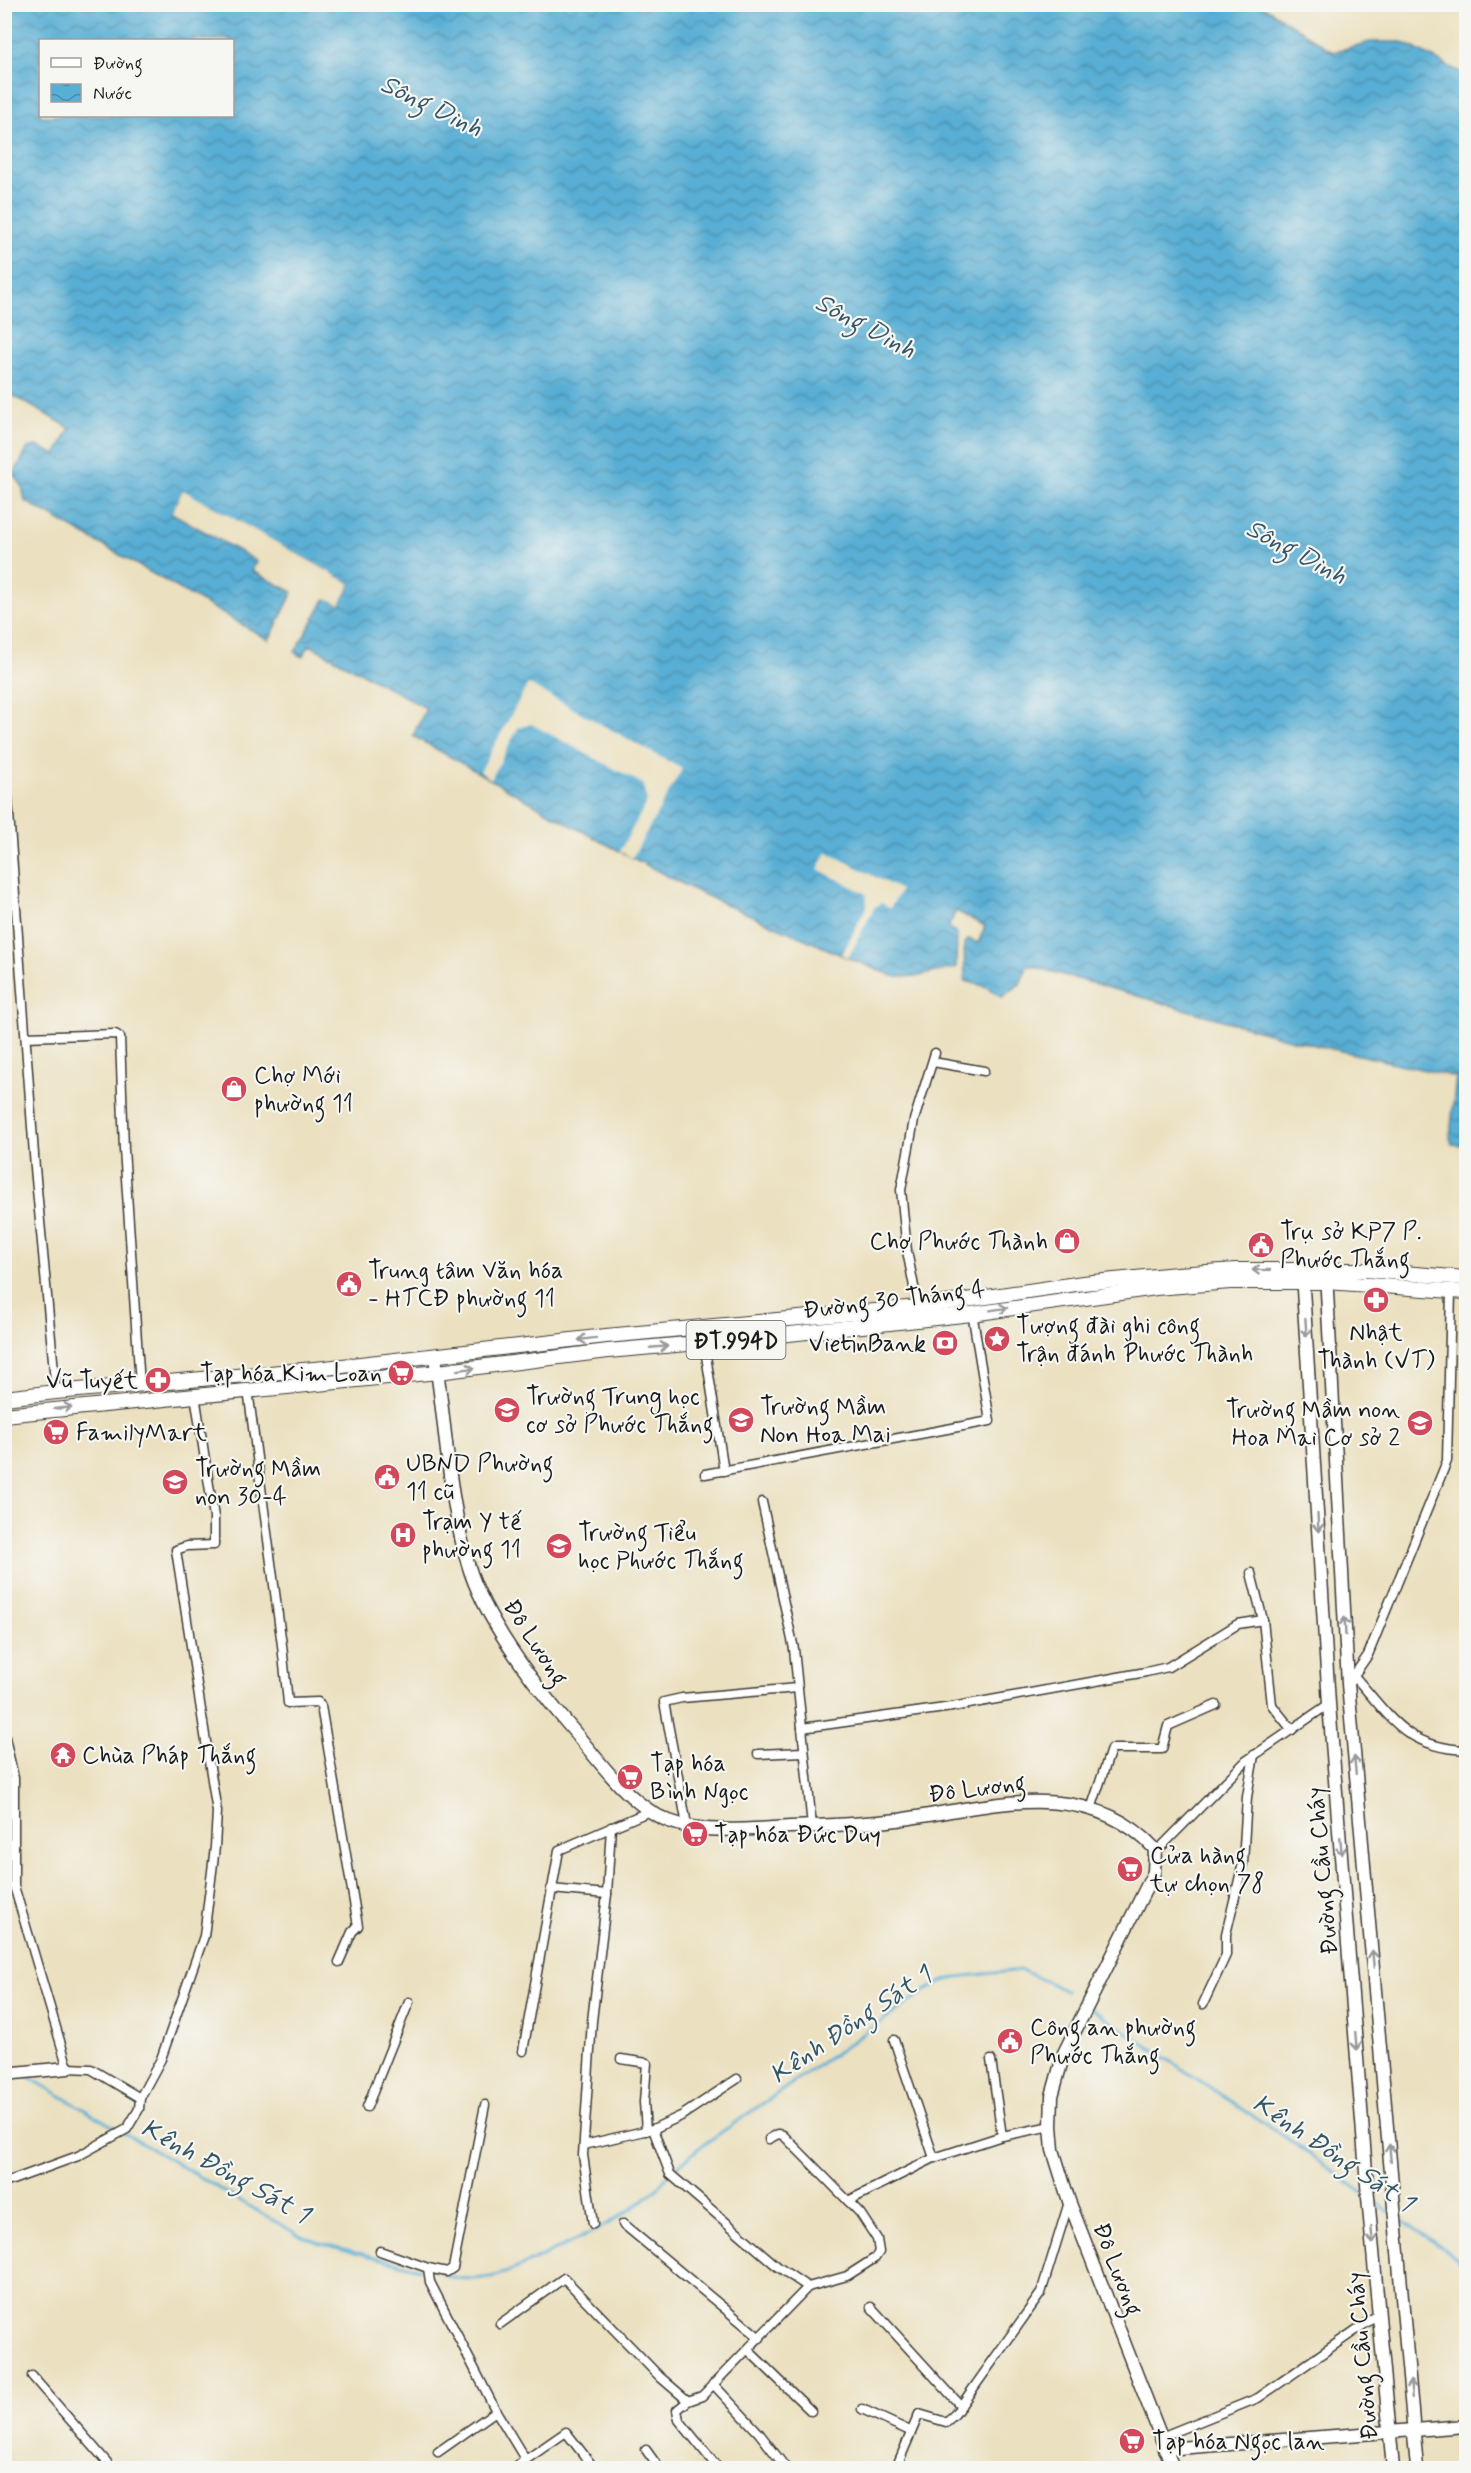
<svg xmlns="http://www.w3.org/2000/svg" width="1471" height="2473" font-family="Mynerve,sans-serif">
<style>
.water{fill:url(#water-waves);stroke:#3a6578;stroke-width:1.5;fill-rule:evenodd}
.pier{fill:#ebe0bf}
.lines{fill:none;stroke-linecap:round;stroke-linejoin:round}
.stream{stroke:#58aed4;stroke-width:3}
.street-casing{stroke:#3b3934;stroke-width:11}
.secondary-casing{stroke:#3b3934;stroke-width:15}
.primary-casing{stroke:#3b3934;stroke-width:16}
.street{stroke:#fff;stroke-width:8}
.secondary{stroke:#fff;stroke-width:12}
.primary{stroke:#fff;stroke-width:14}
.oneway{stroke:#999}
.labels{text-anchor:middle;stroke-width:4.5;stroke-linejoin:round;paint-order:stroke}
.shield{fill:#f6f6f2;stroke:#5d5d5c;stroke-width:1.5}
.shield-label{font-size:22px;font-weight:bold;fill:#1c1c1c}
.poi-label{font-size:24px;fill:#1c1c1c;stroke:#f6f6f2;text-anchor:start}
.street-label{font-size:24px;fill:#1c1c1c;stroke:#f6f6f2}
.water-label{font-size:26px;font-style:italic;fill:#345666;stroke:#f6f6f2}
</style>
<defs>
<pattern id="water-waves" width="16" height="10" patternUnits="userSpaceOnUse" patternTransform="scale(1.5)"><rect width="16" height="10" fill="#58aed4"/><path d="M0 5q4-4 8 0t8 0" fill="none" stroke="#488dab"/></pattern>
</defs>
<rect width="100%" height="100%" fill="#f6f6f2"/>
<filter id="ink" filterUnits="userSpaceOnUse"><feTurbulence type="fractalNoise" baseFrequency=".0167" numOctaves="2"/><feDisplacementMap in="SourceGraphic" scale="12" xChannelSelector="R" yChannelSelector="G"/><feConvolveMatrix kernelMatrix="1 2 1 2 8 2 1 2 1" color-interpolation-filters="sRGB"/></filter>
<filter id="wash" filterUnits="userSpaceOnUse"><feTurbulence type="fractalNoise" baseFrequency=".008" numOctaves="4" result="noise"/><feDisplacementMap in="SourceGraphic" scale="24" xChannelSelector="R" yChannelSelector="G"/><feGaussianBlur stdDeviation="1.35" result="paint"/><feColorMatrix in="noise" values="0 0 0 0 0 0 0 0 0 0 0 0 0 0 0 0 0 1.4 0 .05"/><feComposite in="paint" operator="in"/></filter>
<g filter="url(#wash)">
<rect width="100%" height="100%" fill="#ebe0bf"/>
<path class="water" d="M1260 4 1333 52 1370 42H1402L1466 75V1146L1452 1144 1450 1137 1456 1077 1293 1040 1028 965 1020 984 1002 997 987 987 965 981 964 943 969 939 978 943 985 926 956 911 948 928 957 933 956 968 917 976 896 977 848 958 700 893 587 834 413 736 426 708 310 645 302 657 294 652 326 598 340 604 351 584 183 491 172 513 257 561 252 571 293 592 269 640 25 501 22 486 14 474 28 448 37 446 56 455 70 428 5 391V5ZM40 40H232V116H40Z"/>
<g class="pier">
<polygon points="183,490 351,584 340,604 325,598 294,652 292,651 323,596 326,595 339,600 347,585 184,495 175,511 259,559 260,562 172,512"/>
<polygon points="528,684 682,769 632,858 620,851 647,802 643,784 531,724 518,728 491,779 480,772"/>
<polygon points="827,852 901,890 890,908 881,903 874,908 848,958 842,955 867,906 866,894 818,869"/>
</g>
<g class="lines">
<g class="stream">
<polyline points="1092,2009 1301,2148 1363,2193"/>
<polyline points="4,2064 13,2069"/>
<polyline points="27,2076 297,2234 317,2242 420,2269"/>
<polyline points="672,2171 700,2147 934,1985 956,1977 1022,1970 1066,1991"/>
<polyline points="1371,2199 1390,2212"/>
<polyline points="1398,2217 1466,2264"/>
<path d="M446 2276C463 2280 485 2280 501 2274 516 2270 530 2262 544 2255 588 2235 636 2214 668 2176"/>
</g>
</g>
</g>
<g filter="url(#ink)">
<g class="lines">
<defs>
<g id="street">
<polyline points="4,745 35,1168 56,1392"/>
<polyline points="26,1037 115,1034 120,1037 124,1149 140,1385"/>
<polyline points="933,1062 984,1071"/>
<polyline points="918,1307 907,1251 901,1190 914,1120 935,1053"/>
<polyline points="704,1343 724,1471"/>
<polyline points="248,1390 282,1645 288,1703 318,1702 321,1706 358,1926 352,1932 339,1962"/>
<polyline points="705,1474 990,1421 972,1312"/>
<polyline points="762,1502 794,1649 812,1826"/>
<polyline points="1251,1573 1263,1620"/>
<path d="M1355 1677C1392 1719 1406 1747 1466 1750"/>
<polyline points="1348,1684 1368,1655 1447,1461 1451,1291"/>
<polyline points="802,1728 952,1707 1146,1672 1168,1667 1238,1624 1263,1620 1272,1705 1292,1730"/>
<polyline points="4,1733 14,1778 14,1886 68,2068 91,2069 140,2098"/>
<polyline points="758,1754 804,1752"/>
<polyline points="1091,1809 1111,1749 1162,1749 1168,1726 1216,1705"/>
<polyline points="687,1825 664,1702 682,1698 797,1688"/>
<polyline points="1155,1853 1246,1761 1329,1704"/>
<polyline points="551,1889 607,1894 592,2021 583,2155 593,2224"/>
<polyline points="607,1894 611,1827"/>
<polyline points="1203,2004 1226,1955 1226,1934 1243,1863 1247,1797 1254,1755"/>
<polyline points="894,2040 934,2158"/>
<polyline points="523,2051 559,1850 650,1811"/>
<polyline points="621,2059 647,2063 644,2102 646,2131"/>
<polyline points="991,2060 1002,2136"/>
<polyline points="367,2107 409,2002"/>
<polyline points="653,2129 670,2174 778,2267 808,2287"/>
<polyline points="584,2145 653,2129 681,2116 737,2079"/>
<polyline points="4,2183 78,2156 127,2129 139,2109 140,2098 161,2059 204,1936 215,1847 217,1812 176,1550 187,1546 214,1545 214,1517 195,1395"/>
<polyline points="848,2201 934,2158 1002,2136 1051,2126"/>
<polyline points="623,2224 760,2338"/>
<polyline points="380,2251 428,2268 447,2272 453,2268 485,2105"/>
<polyline points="428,2268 430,2282 496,2411 525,2459"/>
<polyline points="871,2307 961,2406"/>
<polyline points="500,2324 564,2278 660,2377 688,2401"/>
<polyline points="748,2350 811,2411"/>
<polyline points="32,2376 112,2468"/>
<polyline points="713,2384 759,2433 786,2468"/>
<polyline points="862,2409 910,2431"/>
<polyline points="1161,2437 1258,2398 1379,2314"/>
<polyline points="646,2450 659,2468"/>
<polyline points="438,2452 496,2411"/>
<polyline points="514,2468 566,2432 594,2468"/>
<polyline points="718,2468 679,2420 677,2410 688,2401 702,2396 808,2287 847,2276 875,2258 879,2252 877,2239 860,2213 783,2135 778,2134 769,2139"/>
<polyline points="896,2468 919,2414 946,2422 955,2414 1041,2293 1069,2202"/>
</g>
<g id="secondary">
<polyline points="1302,1273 1329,1704 1368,2197 1393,2468"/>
<polyline points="1326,1273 1348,1684 1417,2468"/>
<path d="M435 1357C446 1425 448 1497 468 1564 483 1616 532 1682 567 1723 595 1755 621 1795 658 1816 691 1834 736 1830 772 1828 813 1826 856 1825 897 1820 983 1808 1087 1774 1155 1849L1154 1872 1064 2053 1052 2096 1051 2126 1053 2150 1069 2201 1173 2468"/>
<polyline points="4,2074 68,2068"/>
<polyline points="1165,2449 1466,2426"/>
</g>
<g id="primary">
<polyline points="4,1398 56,1392 325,1368 606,1336 918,1307 1083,1283 1177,1274 1236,1270 1365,1270 1466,1278"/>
<polyline points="4,1415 438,1372 608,1351 743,1339 972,1314 1156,1288 1230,1282 1327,1282 1466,1292"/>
</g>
</defs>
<use href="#street" class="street-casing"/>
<use href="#secondary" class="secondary-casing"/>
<use href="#primary" class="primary-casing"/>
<use href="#street" class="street"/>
<use href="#secondary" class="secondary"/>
<use href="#primary" class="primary"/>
</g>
<defs><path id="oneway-shaft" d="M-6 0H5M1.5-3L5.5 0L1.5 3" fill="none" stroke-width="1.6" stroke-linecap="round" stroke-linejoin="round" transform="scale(1.5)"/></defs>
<g class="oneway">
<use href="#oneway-shaft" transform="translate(1261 1270) rotate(179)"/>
<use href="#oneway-shaft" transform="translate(999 1309) rotate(-9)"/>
<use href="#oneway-shaft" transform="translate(1306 1328) rotate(86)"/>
<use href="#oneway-shaft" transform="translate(587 1339) rotate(173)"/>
<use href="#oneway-shaft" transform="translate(659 1347) rotate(-5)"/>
<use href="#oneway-shaft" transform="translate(466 1369) rotate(-7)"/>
<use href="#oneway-shaft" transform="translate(63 1408) rotate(-6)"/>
<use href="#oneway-shaft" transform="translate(1318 1523) rotate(87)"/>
<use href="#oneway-shaft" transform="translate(1345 1626) rotate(-93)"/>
<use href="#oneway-shaft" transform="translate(1355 1765) rotate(-95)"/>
<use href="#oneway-shaft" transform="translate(1341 1846) rotate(85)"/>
<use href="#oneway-shaft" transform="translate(1373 1959) rotate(-95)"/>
<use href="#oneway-shaft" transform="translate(1356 2041) rotate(85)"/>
<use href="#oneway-shaft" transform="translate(1390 2153) rotate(-95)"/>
<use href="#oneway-shaft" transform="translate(1372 2235) rotate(85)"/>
<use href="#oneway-shaft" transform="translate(1411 2389) rotate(-95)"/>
</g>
</g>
<defs>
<symbol id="shop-disc" viewBox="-11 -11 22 22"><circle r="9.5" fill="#d1495b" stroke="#f6f6f2"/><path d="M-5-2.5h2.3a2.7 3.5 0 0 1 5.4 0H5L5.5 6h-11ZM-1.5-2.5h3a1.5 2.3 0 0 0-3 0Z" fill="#fff"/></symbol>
<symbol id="civic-disc" viewBox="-11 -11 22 22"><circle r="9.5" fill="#d1495b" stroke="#f6f6f2"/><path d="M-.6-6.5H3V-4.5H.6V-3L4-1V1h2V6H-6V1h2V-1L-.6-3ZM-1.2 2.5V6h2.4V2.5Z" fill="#fff"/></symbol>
<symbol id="pharmacy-disc" viewBox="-11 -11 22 22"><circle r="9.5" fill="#d1495b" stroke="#f6f6f2"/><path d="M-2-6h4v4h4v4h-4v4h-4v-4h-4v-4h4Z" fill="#fff"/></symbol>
<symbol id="sight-disc" viewBox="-11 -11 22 22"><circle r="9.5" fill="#d1495b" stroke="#f6f6f2"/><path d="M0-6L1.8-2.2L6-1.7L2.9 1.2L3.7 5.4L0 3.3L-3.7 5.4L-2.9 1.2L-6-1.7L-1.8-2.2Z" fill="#fff"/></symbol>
<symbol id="bank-disc" viewBox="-11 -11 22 22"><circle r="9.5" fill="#d1495b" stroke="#f6f6f2"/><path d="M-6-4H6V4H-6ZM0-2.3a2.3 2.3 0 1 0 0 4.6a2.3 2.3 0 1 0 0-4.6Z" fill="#fff"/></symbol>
<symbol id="supermarket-disc" viewBox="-11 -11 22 22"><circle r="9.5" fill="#d1495b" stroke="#f6f6f2"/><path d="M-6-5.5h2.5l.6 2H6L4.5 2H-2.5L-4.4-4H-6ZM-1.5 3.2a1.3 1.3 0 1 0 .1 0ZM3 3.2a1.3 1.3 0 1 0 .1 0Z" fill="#fff"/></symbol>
<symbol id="school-disc" viewBox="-11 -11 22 22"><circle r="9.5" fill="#d1495b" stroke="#f6f6f2"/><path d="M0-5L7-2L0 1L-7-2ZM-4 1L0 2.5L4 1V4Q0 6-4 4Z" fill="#fff"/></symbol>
<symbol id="hospital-disc" viewBox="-11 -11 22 22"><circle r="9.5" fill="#d1495b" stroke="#f6f6f2"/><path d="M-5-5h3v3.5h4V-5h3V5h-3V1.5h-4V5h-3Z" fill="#fff"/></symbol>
<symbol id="temple-disc" viewBox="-11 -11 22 22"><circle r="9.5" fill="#d1495b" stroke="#f6f6f2"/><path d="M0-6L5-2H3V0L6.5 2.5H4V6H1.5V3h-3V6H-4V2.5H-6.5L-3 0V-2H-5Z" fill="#fff"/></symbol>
</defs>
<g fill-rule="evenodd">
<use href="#shop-disc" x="219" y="1074" width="30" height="30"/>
<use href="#shop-disc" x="1052" y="1226" width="30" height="30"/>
<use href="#civic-disc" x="1246" y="1230" width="30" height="30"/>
<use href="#civic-disc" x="334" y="1269" width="30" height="30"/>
<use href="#pharmacy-disc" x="1361" y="1285" width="30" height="30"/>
<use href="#sight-disc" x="982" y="1324" width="30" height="30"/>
<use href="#bank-disc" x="930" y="1328" width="30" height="30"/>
<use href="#supermarket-disc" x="386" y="1358" width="30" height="30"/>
<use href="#pharmacy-disc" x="143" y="1365" width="30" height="30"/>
<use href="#school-disc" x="492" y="1395" width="30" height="30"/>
<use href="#school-disc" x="726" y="1405" width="30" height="30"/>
<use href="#school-disc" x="1405" y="1408" width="30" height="30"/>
<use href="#supermarket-disc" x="41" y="1417" width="30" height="30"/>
<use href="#civic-disc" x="372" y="1462" width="30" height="30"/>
<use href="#school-disc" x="160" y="1467" width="30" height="30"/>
<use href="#hospital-disc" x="388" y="1520" width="30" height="30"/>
<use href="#school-disc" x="544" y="1531" width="30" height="30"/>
<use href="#temple-disc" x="48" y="1740" width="30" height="30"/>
<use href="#supermarket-disc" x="615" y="1762" width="30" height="30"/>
<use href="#supermarket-disc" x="680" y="1819" width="30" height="30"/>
<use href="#supermarket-disc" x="1115" y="1854" width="30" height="30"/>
<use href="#civic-disc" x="995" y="2026" width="30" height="30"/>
<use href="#supermarket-disc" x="1117" y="2426" width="30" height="30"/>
</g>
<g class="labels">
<rect class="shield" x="686.5" y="1321" width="99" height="38" rx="4.5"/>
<g class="shield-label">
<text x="736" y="1348">ĐT.994D</text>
</g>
<g class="poi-label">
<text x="254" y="1083">Chợ Mới<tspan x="254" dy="28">phường 11</tspan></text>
<text x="1280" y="1239">Trụ sở KP7 P.<tspan x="1280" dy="28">Phước Thắng</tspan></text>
<text x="1048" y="1249" text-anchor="end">Chợ Phước Thành</text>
<text x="368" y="1278">Trung tâm Văn hóa<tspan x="368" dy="28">- HTCĐ phường 11</tspan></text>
<text x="1016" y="1333">Tượng đài ghi công<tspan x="1016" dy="28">Trận đánh Phước Thành</tspan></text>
<text x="1376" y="1340" text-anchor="middle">Nhật<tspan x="1376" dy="28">Thành (VT)</tspan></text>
<text x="926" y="1351" text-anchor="end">VietinBank</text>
<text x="382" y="1381" text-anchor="end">Tạp hóa Kim Loan</text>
<text x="138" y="1388" text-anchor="end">Vũ Tuyết</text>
<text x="526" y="1404">Trường Trung học<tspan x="526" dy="28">cơ sở Phước Thắng</tspan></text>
<text x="760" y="1414">Trường Mầm<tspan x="760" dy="28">Non Hoa Mai</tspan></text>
<text x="1400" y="1417" text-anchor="end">Trường Mầm non<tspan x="1400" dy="28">Hoa Mai Cơ sở 2</tspan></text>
<text x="76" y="1440">FamilyMart</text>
<text x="406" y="1471">UBND Phường<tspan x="406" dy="28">11 cũ</tspan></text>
<text x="195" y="1476">Trường Mầm<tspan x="195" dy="28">non 30-4</tspan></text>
<text x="422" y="1529">Trạm Y tế<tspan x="422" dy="28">phường 11</tspan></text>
<text x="578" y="1540">Trường Tiểu<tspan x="578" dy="28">học Phước Thắng</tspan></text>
<text x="82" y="1763">Chùa Pháp Thắng</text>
<text x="650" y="1771">Tạp hóa<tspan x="650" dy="28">Bình Ngọc</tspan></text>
<text x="714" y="1842">Tạp hóa Đức Duy</text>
<text x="1150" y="1863">Cửa hàng<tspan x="1150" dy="28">tự chọn 78</tspan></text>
<text x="1030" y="2035">Công an phường<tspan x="1030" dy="28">Phước Thắng</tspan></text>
<text x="1152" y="2449">Tạp hóa Ngọc lan</text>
</g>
<g class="street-label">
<text transform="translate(894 1299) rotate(-7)" y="8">Đường 30 Tháng 4</text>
<text transform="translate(536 1642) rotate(57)" y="8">Đô Lương</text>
<text transform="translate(977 1788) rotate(-7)" y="8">Đô Lương</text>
<text transform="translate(1322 1871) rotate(-95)" y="8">Đường Cầu Cháy</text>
<text transform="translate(1118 2269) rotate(69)" y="8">Đô Lương</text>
<text transform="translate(1362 2356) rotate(-95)" y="8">Đường Cầu Cháy</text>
</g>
<g class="water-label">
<text transform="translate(432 105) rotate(26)" y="9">Sông Dinh</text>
<text transform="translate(866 325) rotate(28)" y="9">Sông Dinh</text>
<text transform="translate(1297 551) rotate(28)" y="9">Sông Dinh</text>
<text transform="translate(850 2024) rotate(-34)" y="9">Kênh Đồng Sát 1</text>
<text transform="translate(1334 2152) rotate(34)" y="9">Kênh Đồng Sát 1</text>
<text transform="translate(226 2170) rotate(29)" y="9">Kênh Đồng Sát 1</text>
</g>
</g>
<rect width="1471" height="2473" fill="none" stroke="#f6f6f2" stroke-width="24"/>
<rect x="39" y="39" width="195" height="78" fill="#f6f6f2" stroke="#9f9f9c" stroke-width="1.5"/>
<rect x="51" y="58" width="30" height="9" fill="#ffffff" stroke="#9f9f9c" stroke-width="1.5"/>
<text x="93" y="69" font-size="18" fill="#1c1c1c">Đường</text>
<rect x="51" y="84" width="30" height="18" fill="url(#water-waves)" stroke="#9f9f9c" stroke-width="1.5"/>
<text x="93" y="99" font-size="18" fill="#1c1c1c">Nước</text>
</svg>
